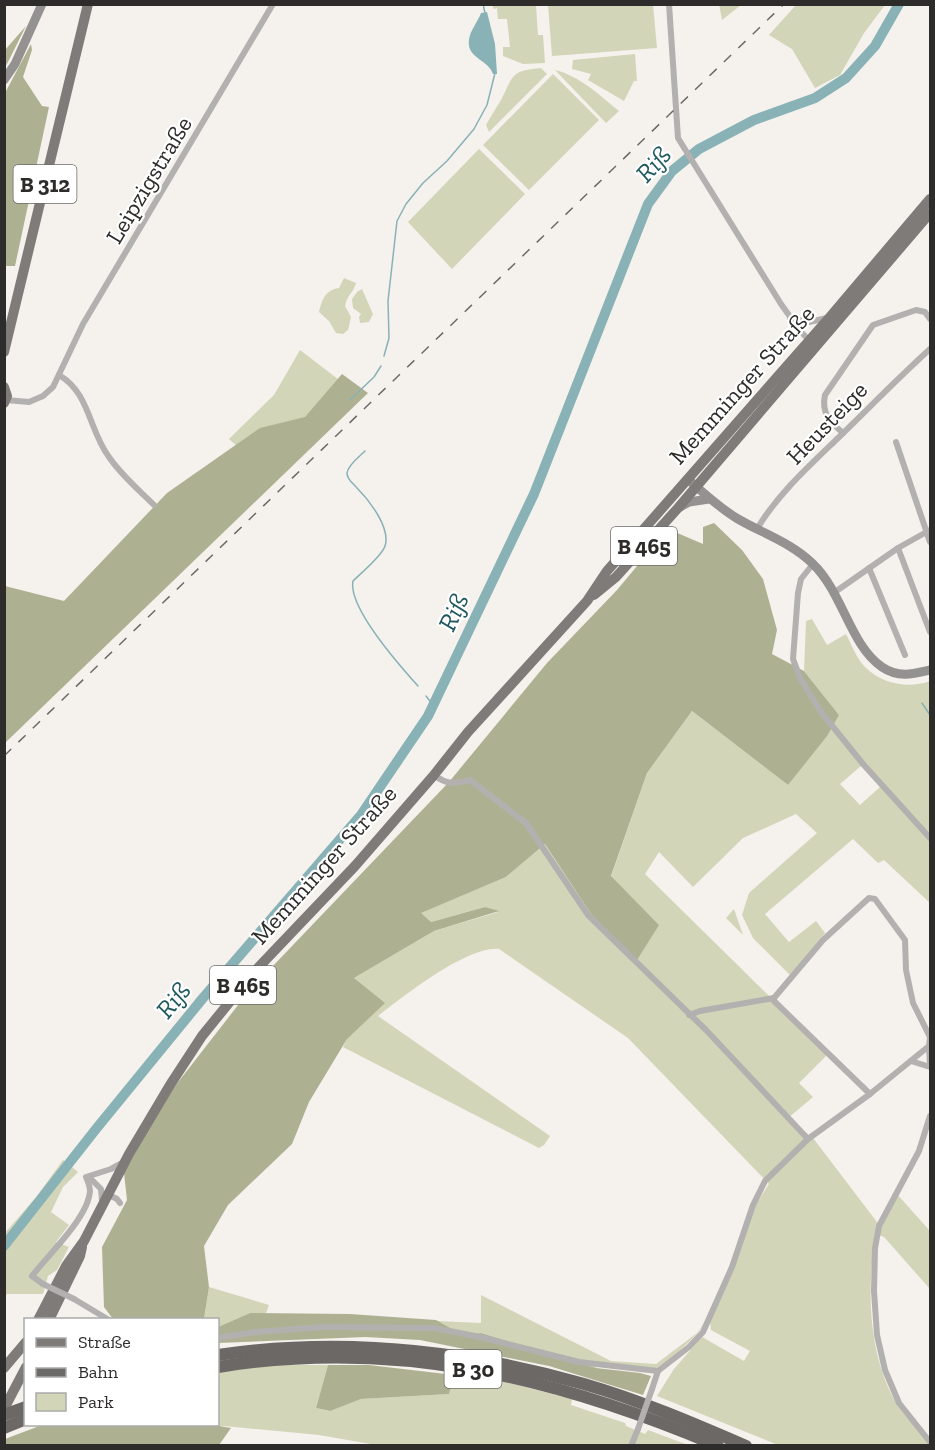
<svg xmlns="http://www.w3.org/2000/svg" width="935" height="1450" font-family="'Zilla Slab',serif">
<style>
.green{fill:#d2d5b7;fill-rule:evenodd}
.forest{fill:#aeb191}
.water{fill:#88b2b6}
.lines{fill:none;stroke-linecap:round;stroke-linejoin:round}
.stream{stroke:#88b2b6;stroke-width:1.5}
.river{stroke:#88b2b6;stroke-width:10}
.street{stroke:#b3b1b0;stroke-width:6}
.secondary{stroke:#949290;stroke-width:9}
.primary{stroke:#7f7b79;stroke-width:10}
.highway{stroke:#6c6865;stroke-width:12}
.rail{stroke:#6c6a68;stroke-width:1.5;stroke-dasharray:10 10;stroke-linecap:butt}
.street-bridge{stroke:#b3b1b0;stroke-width:6}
.labels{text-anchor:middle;stroke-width:4.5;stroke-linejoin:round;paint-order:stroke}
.shield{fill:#fff;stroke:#6c6b6b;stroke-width:1.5}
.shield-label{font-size:22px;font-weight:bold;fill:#2d2c2b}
.street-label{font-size:24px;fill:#2d2c2b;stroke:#fff}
.water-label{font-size:26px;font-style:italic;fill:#1f595f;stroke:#fff}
</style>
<rect width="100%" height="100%" fill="#f5f1ed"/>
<g class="green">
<polygon points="719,4 741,4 741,5 722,20"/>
<polygon points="492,5 536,5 538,35 543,35 545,63 523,64 503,56 503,47 510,47 507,19 498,19 497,8 494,9"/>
<polygon points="548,5 653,5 657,48 552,56"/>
<polygon points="796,5 796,4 885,5 864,33 840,75 815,88 792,49 769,35"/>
<polygon points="635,54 637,81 634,81 624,101 588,80 591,74 572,69 573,60"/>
<path d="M541 68 547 74 489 132 486 125C491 116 496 108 501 100 514 75 510 71 541 68Z"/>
<path d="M555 70C580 76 599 95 619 111L606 123Z"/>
<polygon points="553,74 599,120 529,190 483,145"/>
<polygon points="479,149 525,194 452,269 408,222"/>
<path d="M344 278 356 283C354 292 347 295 345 306L351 317 348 330 343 334 336 333 329 321 319 312C322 300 325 290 339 288Z"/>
<polygon points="362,289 373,314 369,322 360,323 359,317 361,314 353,308 352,299 357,292"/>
<polygon points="300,350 347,386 296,436 238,447 229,439 274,395"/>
<path d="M812 619 827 645 846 634C851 644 857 659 865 667 882 684 908 689 930 681V903L884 860 878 863 853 839 765 914 789 942 816 921 825 933 790 975 753 938 742 915 749 893 817 833 796 814 743 838 693 887 659 852 645 874 828 1054 799 1083 813 1097 787 1119 813 1138 880 1226 896 1193 930 1231V1289L884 1237 876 1234C866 1289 868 1357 898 1406 907 1420 922 1431 930 1445H778L657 1396 674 1369 702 1337 744 1361 750 1351 711 1330 710 1322 756 1204 769 1184 628 1038 499 949C467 946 404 996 378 1016L550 1136 544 1145 539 1148 343 1047 347 1039 354 978 434 931 498 912 485 907 431 922 420 913 506 877 545 844 591 914 659 925 611 877 647 773 692 711 788 785 839 715 804 671 806 621ZM861 766 880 787 860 805 840 784Z"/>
<polygon points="734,909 743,935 726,918"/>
<polygon points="63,1160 78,1172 63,1187 51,1212 69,1225 56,1242 69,1247 57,1270 48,1276 43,1294 7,1294 5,1297 5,1233 37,1196"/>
<polygon points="209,1287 269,1305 266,1313 250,1313 218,1327 218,1320 204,1320"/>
<path d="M481 1295 611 1361 656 1364 697 1333 708 1318C695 1340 677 1353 656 1369L597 1363 596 1368 481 1333 464 1336 436 1321 481 1323Z"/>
<polygon points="274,1365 328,1365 316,1408 329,1411 361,1399 449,1394 454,1375 490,1378 572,1399 571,1405 625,1423 626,1426 645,1434 648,1430 688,1445 382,1446 319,1435 213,1425 218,1424 218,1390 220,1372"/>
</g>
<g class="forest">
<polygon points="26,26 8,62 5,67 5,50"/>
<polygon points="31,44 32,50 23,77 42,106 49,107 15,266 5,266 5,93"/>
<polygon points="342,374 368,393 5,743 5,586 64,601 167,493 260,428 305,417"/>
<polygon points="714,523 742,550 763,579 777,630 772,654 804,671 839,715 827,736 788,785 692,711 647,773 611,876 659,925 637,960 591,914 545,844 506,877 421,913 431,922 485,907 499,911 434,931 354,978 385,1003 347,1039 309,1102 292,1144 228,1205 204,1246 209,1287 204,1319 113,1319 104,1307 102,1247 127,1200 124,1173 165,1099 249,991 449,782 547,663 617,590 668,529 703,544 703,527"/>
<polygon points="250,1313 350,1314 436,1320 464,1336 481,1333 596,1368 640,1373 651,1376 643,1395 549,1366 420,1340 365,1337 218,1343 218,1327"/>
<polygon points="328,1365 369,1365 454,1375 449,1394 361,1399 330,1411 316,1408"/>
<polygon points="213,1425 231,1428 219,1445 5,1445 5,1439 42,1425"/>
</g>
<path class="water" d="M487 12 495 44 497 74H493C489 60 466 58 469 40 470 30 478 22 481 13Z"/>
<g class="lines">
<g class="stream">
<polyline points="483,4 485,13"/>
<polyline points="384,356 389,338 388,301 397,221 406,204 423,183 447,161 474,129 487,105 495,73"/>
<polyline points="350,400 374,377 381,366"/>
<path d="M365 451C360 456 348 465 347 473 347 480 353 483 357 488 369 500 391 528 385 546 382 556 361 573 353 581 348 607 400 666 418 686"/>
<polyline points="426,696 433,705"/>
<polyline points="922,703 930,715"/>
</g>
<polyline class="river" points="4,1246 96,1129 203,998 361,815 428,716 534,494 648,204 672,171 699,149 754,120 815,98 846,78 875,46 899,4"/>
<g class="street">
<polyline points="669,4 678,138 781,304 801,332 810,341"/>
<polyline points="790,318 809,322 827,318"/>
<path d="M59 375C90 393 89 431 109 457 121 475 139 490 154 505"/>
<polyline points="6,400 29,402 43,396 53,387 83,324 273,4"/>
<path d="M843 433C830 422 821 413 825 395L873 325 916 310 925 312 930 319"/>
<polyline points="896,442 930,542"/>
<path d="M757 529C777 495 809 466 837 439 868 409 898 378 930 349"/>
<polyline points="898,548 930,632"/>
<polyline points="813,564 801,579 798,593 793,659 800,678 821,712 863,764 930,838"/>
<polyline points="869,568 905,655"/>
<polyline points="835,592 898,548 930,530"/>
<path d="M434 775C447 785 454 784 470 780L526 823 588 915 706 1030 808 1139"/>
<polyline points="689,1015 700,1011 774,998"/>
<polyline points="930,1037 929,1046 930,1066"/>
<polyline points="911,1061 930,1067"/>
<polyline points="870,1094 774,1001 774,998 823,940 869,898 875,899 905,940 906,970 913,1003 930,1037"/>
<polyline points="930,1116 919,1151 879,1226 875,1248 874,1291 877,1335 885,1370 899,1403 930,1442"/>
<polyline points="89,1177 101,1189 102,1201"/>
<polyline points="109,1195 117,1199 120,1203"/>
<path d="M43 1284 32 1276C48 1255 88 1218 90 1191 90 1186 88 1182 86 1177L111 1169 122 1163"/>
<polyline points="74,1299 109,1320"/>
<polyline points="218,1338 256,1332 324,1327 434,1328 480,1337 579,1362 658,1371"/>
<polyline points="652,1389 658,1371 689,1347 703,1332 732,1267 753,1205 765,1181 808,1139 870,1094 929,1046"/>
<polyline points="631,1446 638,1429"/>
</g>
<g class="secondary">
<polyline points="4,80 15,64 42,4"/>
<path d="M691 482C706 495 721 509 738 519 764 534 792 543 813 564 843 593 850 645 882 667 898 678 913 674 930 670"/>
<polyline points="680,507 689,502 709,499"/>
</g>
<g class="primary">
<polyline points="4,352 88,4"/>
<polyline points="4,387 7,396 4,403"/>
<polyline points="594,595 616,577 678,508 930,213"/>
<polyline points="38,1320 66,1266 84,1241 129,1154 170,1085 202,1036 254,972 355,866 434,775 468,732 587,601 607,571 830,317 930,199"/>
<polyline points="49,1320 80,1256 82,1247"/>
<polyline points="4,1368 26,1342"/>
<polyline points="4,1409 26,1367"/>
</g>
<g class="highway">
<path d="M218 1355C340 1337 465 1350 584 1384 639 1400 693 1423 746 1446"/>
<path d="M218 1367C395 1338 555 1377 718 1446"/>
<polyline points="4,1415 26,1407"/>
<polyline points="4,1428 26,1419"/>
</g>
<polyline class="rail" points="4,756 784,4"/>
<g class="street-bridge">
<polyline points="43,1284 74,1299"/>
<polyline points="638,1429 652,1389"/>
</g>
</g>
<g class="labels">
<g class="shield">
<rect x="13.5" y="165" width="63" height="38" rx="4.5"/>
<rect x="611" y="527" width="66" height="38" rx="4.5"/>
<rect x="210" y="966" width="66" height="38" rx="4.5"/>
<rect x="444.5" y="1350" width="57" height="38" rx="4.5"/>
</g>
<g class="shield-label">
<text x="45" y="192">B 312</text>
<text x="644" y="554">B 465</text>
<text x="243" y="993">B 465</text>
<text x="473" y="1377">B 30</text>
</g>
<g class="street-label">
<text transform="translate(149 180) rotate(-59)" y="8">Leipzigstraße</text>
<text transform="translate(742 385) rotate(-48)" y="8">Memminger Straße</text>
<text transform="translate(827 423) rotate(-46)" y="8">Heusteige</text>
<text transform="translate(324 865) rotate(-48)" y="8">Memminger Straße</text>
</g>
<g class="water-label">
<text transform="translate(653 164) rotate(-48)" y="9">Riß</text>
<text transform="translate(453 612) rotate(-65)" y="9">Riß</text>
<text transform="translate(173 1000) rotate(-51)" y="9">Riß</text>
</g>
</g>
<rect width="935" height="1450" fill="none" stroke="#2d2c2b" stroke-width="12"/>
<rect x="24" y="1318" width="195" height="108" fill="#ffffff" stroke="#ababaa" stroke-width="1.5"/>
<rect x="36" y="1338" width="30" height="9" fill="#7f7b79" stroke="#ababaa" stroke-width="1.5"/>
<text x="78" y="1348" font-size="18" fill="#2d2c2b">Straße</text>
<rect x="36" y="1368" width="30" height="9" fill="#6c6a68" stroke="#ababaa" stroke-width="1.5"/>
<text x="78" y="1378" font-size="18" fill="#2d2c2b">Bahn</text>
<rect x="36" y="1393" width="30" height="18" fill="#d2d5b7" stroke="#ababaa" stroke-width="1.5"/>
<text x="78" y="1408" font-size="18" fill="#2d2c2b">Park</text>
</svg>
